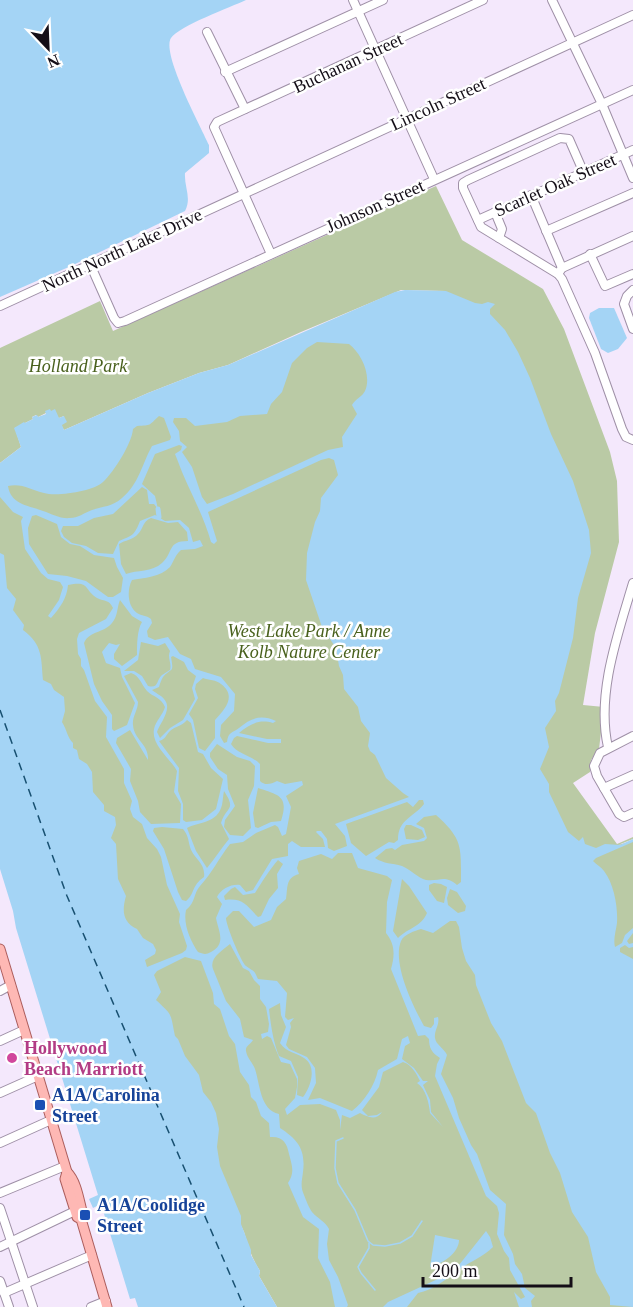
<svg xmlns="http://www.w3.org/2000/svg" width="633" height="1307" font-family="'Times New Roman',serif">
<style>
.green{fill:#bacaa5}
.water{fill:#a4d4f5;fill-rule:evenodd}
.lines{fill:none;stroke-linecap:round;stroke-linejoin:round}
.stream{stroke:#a4d4f5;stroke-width:1.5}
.canal{stroke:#a4d4f5;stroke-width:5}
.ferry{stroke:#185071;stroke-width:1.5;stroke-dasharray:8 6;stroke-linecap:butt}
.minor-casing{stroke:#9f90a7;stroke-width:10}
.major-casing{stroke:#ac5e5d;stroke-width:11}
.minor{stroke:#fff;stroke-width:8}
.major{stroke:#feb8b4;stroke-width:9}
.hotel-dot{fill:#d1479c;stroke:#fff;stroke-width:2}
.transit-dot{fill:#1a4fb4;stroke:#fff;stroke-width:2}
.labels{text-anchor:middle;stroke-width:5;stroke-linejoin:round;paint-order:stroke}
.street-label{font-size:18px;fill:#140e17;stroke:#fff}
.park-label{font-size:18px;font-style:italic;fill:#49611d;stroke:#fff}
.hotel-label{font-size:18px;font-weight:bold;fill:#b23c85;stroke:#fff;text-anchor:start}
.transit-label{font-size:18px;font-weight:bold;fill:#164399;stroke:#fff;text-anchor:start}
</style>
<rect width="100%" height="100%" fill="#f4e8fc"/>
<path class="green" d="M436 186 462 240 543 289 564 329 610 452 617 481 619 542 595 633 583 705 604 707 599 749 591 760 590 772 573 783 617 844 633 837V839L618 845 633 841V1307H277L259 1276 260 1271C252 1259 248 1246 244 1232L129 990 0 601V469L399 293 446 291 401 290 301 332 228 365 199 373 148 393 64 430 61 425 64 416 59 418 46 413 38 417 36 415 32 417 33 419 15 428 21 447 0 463V348L100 301 113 331Z"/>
<g class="water">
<path d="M0 0H246C231 7 179 26 171 38 161 53 201 127 209 145V153L185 173C184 187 192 198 185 211L71 266 0 297Z"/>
<path d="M405 290 446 291 475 303 482 304 488 302 495 304 490 309V314L505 330 518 352 530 378 551 434 573 481 589 530 591 553 578 598 573 638 559 693 555 701 556 711 545 728 549 747 540 769 549 784V792L568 832 579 841 583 837 585 844 596 848 605 844 620 845 633 839V842L596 858 593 861C597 865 601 867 604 871 614 884 618 907 617 923 616 931 613 939 615 947L622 943 625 935 633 928V933L627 941 629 944 633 943V947L629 948 625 945 620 948V952L633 959V1307L610 1305V1297L596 1272 588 1237 572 1212 560 1173 550 1153 536 1113 526 1103 502 1041 491 1023 476 985 475 975 466 961 462 948 459 927 456 921H450L433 933 421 929C415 931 404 934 401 941 392 963 413 1006 424 1026L431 1028 434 1024V1018L438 1017C440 1025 434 1030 435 1038 436 1045 444 1048 447 1055L441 1074 453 1098 459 1118 471 1145 477 1154 490 1190 506 1204 504 1235 513 1254 515 1264 522 1274 525 1288 535 1296 531 1301 532 1307H519L514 1292 521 1299 525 1297 510 1270 509 1258 504 1251 497 1234 499 1213 497 1206 486 1196 435 1076 437 1064 440 1058C432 1053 429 1048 429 1039L425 1035 418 1036 391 969C395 955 395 944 386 933L387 902 392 880 387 876 358 868 352 853H338L332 859 321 854 299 861 297 868 299 874C285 878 288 888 286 899L277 907 271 920 254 927 239 911H233L226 918C226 925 241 962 246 966 255 973 253 968 258 979L277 981 287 993 285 1017 288 1020 294 1018 290 1023 291 1027 286 1045 289 1049 307 1057 315 1068 316 1083 308 1100 320 1098 352 1111C364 1102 375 1085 378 1070L397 1059 402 1039 408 1036 410 1043 405 1046 402 1059 414 1068 423 1081H428L423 1085 430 1100 431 1112 443 1127 430 1113C429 1103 426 1089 417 1083L420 1081C416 1073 412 1065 403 1062L383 1072 379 1087 362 1110 368 1116 377 1115 382 1112C376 1121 368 1117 360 1113L350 1118 342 1115 340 1130V1120L336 1110 320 1104 300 1105 287 1115 285 1109 295 1098 297 1087V1079L290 1064 281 1062 271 1038 267 1036 262 1039 261 1034 268 1032 269 1024 266 1007 260 999V986L254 980 249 971 243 968 230 944C222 951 209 958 213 969L226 1001 240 1019 244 1037 253 1040C251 1044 245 1046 246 1051 247 1058 253 1063 255 1069 260 1084 260 1110 279 1114L280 1128C297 1139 306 1149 303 1172 302 1181 300 1186 304 1195 306 1200 309 1208 312 1212 318 1219 325 1221 329 1229L327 1244 329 1260 338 1277 348 1305 347 1307H335L330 1282 318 1258 319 1229 303 1217 288 1183C295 1172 292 1166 289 1154 287 1143 283 1136 270 1137L269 1123 261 1116 256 1102 251 1097 249 1085 240 1072 235 1044 229 1036 220 1009 214 1004 213 993 201 961 185 957 157 971 154 975 161 992 156 1000C173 1016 170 1012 175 1036L178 1039 185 1056 199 1075 203 1092 211 1102 216 1113 219 1129 217 1147 220 1166 241 1216V1224L251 1250V1255L260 1271 259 1276 277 1307H138L135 1298 130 1299 101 1204 93 1208 89 1199 98 1195 16 928 13 911 0 869V553L4 555 7 588 16 599 13 610 24 625 23 630C43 645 41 658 43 680L51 684 54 690 64 697 65 711 62 722C67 730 67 737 73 743V748L77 750 79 759 87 764 92 772 93 792 104 805V811L115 817 116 825 111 838 116 844 118 879 126 896C122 910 122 922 137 929L143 938 153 944 156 950 155 954 145 960 147 967 182 953 186 950 187 946 179 922 180 914 167 885 161 857 157 849 147 838 142 824 133 817 130 809 132 801 124 783V769L106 737 107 717 95 701 84 670 81 666V659L78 654 77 639 79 633 106 619 113 608C109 599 105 602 97 598 84 590 90 580 68 585 67 598 60 608 51 618L48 616 59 600 63 587 60 582 48 579 41 573 25 549 21 521 23 517 13 512 0 497V463L21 447 14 428 24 422 25 423 33 419 32 417 37 415 38 417 46 414 45 411 50 409 51 411 55 409 59 418 64 416 67 422 62 425 64 430 148 393 199 373 228 365 395 292ZM317 342 349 344C361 353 372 375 365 391 362 397 355 399 352 405L357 414 342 437 343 447 328 450 233 494 207 504 202 497 192 467 182 452 187 447 180 441 179 431 173 422 174 418H186L195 426 227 422 240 416 267 414 271 404 282 392 292 363 307 348ZM159 416 164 418 171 437 170 440 152 446C142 464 139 484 122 498 112 507 103 506 92 510 84 513 78 518 70 518 60 519 52 514 43 511 28 505 11 505 8 486 22 483 31 490 44 493 57 497 94 491 103 482 114 472 132 443 133 429L137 426C152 425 148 426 159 416ZM179 445 182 446 181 450 175 454 177 459C187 487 203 513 211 542L214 544 217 541 208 512 321 460 329 458 334 460 338 475 321 498 320 511 315 522 307 553 306 580 322 627 336 648 339 666 343 675 344 689 358 707 361 721 370 733 368 746 370 751 375 755 386 778 403 793 409 797 335 824 345 836 347 846 334 851 328 848 327 839 321 831H317L316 832 323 839 325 847H301L292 841 288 844V856L272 859 253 890 246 892 240 885C231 884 221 889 217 897L222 904 216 918C218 930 227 944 211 952 206 955 203 954 198 952 190 940 183 924 186 910 196 902 193 894 200 886 212 873 219 858 230 844L243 842 256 833 275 825 278 827 282 836 286 834 291 807 286 796 303 785 302 781 285 784 277 781C271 784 265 786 260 781V764C251 755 237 754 231 744L234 738 237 736 268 743H281V739H267L239 733C250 724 259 719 273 723L276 721C261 714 251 718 239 728 232 733 228 732 227 742L224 743 220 736 221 725 234 711 235 694 221 677 195 669 191 659 180 654 168 637 155 640 148 637 147 631 152 623 151 619C146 615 142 616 137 613 127 606 127 589 132 580 143 578 161 577 170 567 174 561 175 555 181 550L195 549 203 546 200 540 193 542 189 528 180 520 165 521 155 515 140 521C134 536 133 535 119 541L113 554 98 553 86 546 72 543 64 537 61 531 63 526H78L94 518 113 514 142 487 147 490 149 504H154L158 509 155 496 142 484 155 454ZM36 515 57 524 61 537 70 544 80 546 94 555 114 558 117 567 123 578 121 592 113 597H108L86 581 67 576 48 574 29 544 28 528 32 516ZM151 518 168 523 178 522 187 532 188 541C167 541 174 552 162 563 152 572 137 570 126 574L121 564 119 544C125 540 133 540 138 534 144 528 142 522 151 518ZM120 600 132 616 142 622C137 630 137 645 137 655L122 666 114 659V654L120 644 116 645 109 643 102 652 106 663 120 668 122 677 135 703 127 725 114 731 112 729V715L102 701 94 684 84 643C89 631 104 633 112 623 118 616 117 607 120 600ZM141 642 158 646 165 643 170 651C167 658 172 663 170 670 167 672 165 673 162 675 156 680 159 689 148 686L142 676 134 671H124L138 660ZM173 656 184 662 188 670 196 676 192 688 195 699 183 720 170 728 160 738 157 732C160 723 173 709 164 699 161 695 155 693 152 690L159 687C160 684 161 680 163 677 172 667 174 674 171 657ZM131 673C140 676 141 684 147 691 153 697 161 697 165 707 163 715 156 720 154 729 151 745 170 758 177 771L174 792 181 804 180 823 151 824 140 812 138 801 130 781 131 769 116 743 117 738 130 730 148 760C149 744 134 740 133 725 132 717 138 710 138 702L124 676ZM203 678C208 680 217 680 221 684 237 696 225 709 215 720V738L205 751 199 748 193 720 189 714 198 698 195 689 196 684ZM187 720 191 723 198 752 203 754 211 768 223 779 216 809 202 820 186 822 183 820V804L178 791 179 768 159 741C166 739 165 736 170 731 175 726 181 727 187 720ZM217 744 237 757 250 761 255 766 254 786 248 800 251 828 243 836 230 835 224 827 225 820 235 806 228 789 227 775 218 769 210 757V753ZM258 788C279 795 289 796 281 821L271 822 258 828 255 827 253 813ZM224 791C237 811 226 806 221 823L229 839C221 849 215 858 207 868L196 851 187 828C200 821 217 824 222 805 223 800 223 795 224 791ZM419 800H423L424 804C413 818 398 819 398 840L394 843 389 842 366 856 351 843 346 824 407 802 413 807ZM436 815C463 839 461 847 461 882L457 885C444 874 440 882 426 880 418 878 410 869 402 866 392 863 384 864 375 858L386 849 392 848 395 850 402 845 424 841 427 838 424 828 416 824 424 817ZM406 825H411L422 830 425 837 418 840 406 839 404 829ZM162 827 183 829C188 835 188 839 190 847 193 858 206 863 204 877 191 886 195 894 186 901L182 900 178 892 164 849 153 831 154 828ZM278 860 283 864 277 874 278 888 269 899 261 916 258 917C245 904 243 898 225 900L224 896 231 889 235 887 243 895 255 893C262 882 270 869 278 860ZM402 879 409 886 427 913C421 927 408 928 398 938L393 931ZM434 883 441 884 447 887 444 903 437 901 429 890V885ZM450 889 457 892 466 906 465 911 458 913 448 905 447 898ZM280 1003 281 1015 286 1027 280 1043C287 1053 295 1052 304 1058 318 1067 310 1088 303 1097L297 1095 298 1077 291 1061 279 1056C273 1041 271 1026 269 1009Z"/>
<polygon points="599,308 614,308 627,338 618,349 608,353 601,349 589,318 590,313"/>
<path d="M486 1231 490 1237 493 1247C483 1257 471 1261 460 1269 446 1279 434 1290 418 1293L407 1307H383L388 1302 440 1278 459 1265Z"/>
<path d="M435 1235 459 1240C459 1253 442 1264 430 1267Z"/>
</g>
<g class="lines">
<g class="stream">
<polyline points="343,1138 336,1141 335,1168 338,1183 355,1210 368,1241 373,1245 385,1246 400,1243 412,1236 422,1221"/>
<polyline points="369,1243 369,1248 358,1267 361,1273 375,1290"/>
</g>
<polyline class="canal" points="158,509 159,517"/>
<polyline class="ferry" points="0,710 67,896 244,1307"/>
<defs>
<g id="minor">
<polyline points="353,0 434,179"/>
<polyline points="552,0 602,104 633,178"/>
<polyline points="207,32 245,109"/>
<polyline points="225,72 383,0"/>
<polyline points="583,171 569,139 560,138 468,180 463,183 463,188 481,227 558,274 562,279 595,353 622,429 626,437 633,440"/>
<polyline points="531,195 562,268"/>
<polyline points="495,212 502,229 499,238"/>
<polyline points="478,220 633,150"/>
<polyline points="546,231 633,193"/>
<polyline points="271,254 214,127 217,122 483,0"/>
<polyline points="590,254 605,286 633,274"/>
<polyline points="90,264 114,318 118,323 125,321 633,90"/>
<polyline points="558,274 562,268 633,236"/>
<polyline points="633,290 627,296 624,304 633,329"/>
<polyline points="0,306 633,15"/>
<polyline points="633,736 600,753 594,766 597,776 619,814 624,817 633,813"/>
<path d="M608 747C596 694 618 634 633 583"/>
<polyline points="604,788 633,775"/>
<polyline points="0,991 11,985"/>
<polyline points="0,1041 24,1030"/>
<polyline points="0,1093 38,1076"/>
<polyline points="0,1143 51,1120"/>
<polyline points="0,1193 65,1166"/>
<polyline points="0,1208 33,1307"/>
<polyline points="0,1247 75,1211"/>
<polyline points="0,1281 9,1307"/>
<polyline points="4,1293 92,1255"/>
<polyline points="91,1307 106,1301"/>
</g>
<g id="major">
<path d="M0 949 67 1172C77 1182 79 1201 83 1215L81 1219"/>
<polyline points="67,1172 65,1179 77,1217 81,1219 107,1307"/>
</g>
</defs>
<use href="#minor" class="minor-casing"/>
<use href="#major" class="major-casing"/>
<use href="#minor" class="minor"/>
<use href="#major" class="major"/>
</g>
<circle class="hotel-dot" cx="12" cy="1058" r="6"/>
<g class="transit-dot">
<rect x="34" y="1099" width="12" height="12" rx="3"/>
<rect x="79" y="1209" width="12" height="12" rx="3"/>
</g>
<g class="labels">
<g class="street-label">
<text transform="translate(348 63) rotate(-25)" y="6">Buchanan Street</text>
<text transform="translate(438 104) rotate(-25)" y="6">Lincoln Street</text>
<text transform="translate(555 185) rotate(-24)" y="6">Scarlet Oak Street</text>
<text transform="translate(375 206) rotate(-24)" y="6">Johnson Street</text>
<text transform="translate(122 250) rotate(-25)" y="6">North North Lake Drive</text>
</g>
<g class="park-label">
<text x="78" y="372">Holland Park</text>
<text x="309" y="637">West Lake Park / Anne<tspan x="309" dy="21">Kolb Nature Center</tspan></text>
</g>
<g class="hotel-label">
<text x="24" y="1054">Hollywood<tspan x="24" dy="21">Beach Marriott</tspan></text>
</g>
<g class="transit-label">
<text x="52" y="1101">A1A/Carolina<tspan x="52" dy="21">Street</tspan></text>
<text x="97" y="1211">A1A/Coolidge<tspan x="97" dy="21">Street</tspan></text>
</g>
</g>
<g transform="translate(48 48) rotate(157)" stroke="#ffffff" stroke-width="4.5" paint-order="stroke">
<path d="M0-4.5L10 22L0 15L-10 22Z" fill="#140e17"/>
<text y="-9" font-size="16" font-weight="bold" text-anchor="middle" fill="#140e17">N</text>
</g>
<path d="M423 1277v9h148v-9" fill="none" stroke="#140e17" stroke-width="3"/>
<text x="432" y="1277" font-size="18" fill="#140e17" stroke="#ffffff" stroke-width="4.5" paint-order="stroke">200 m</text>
</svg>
